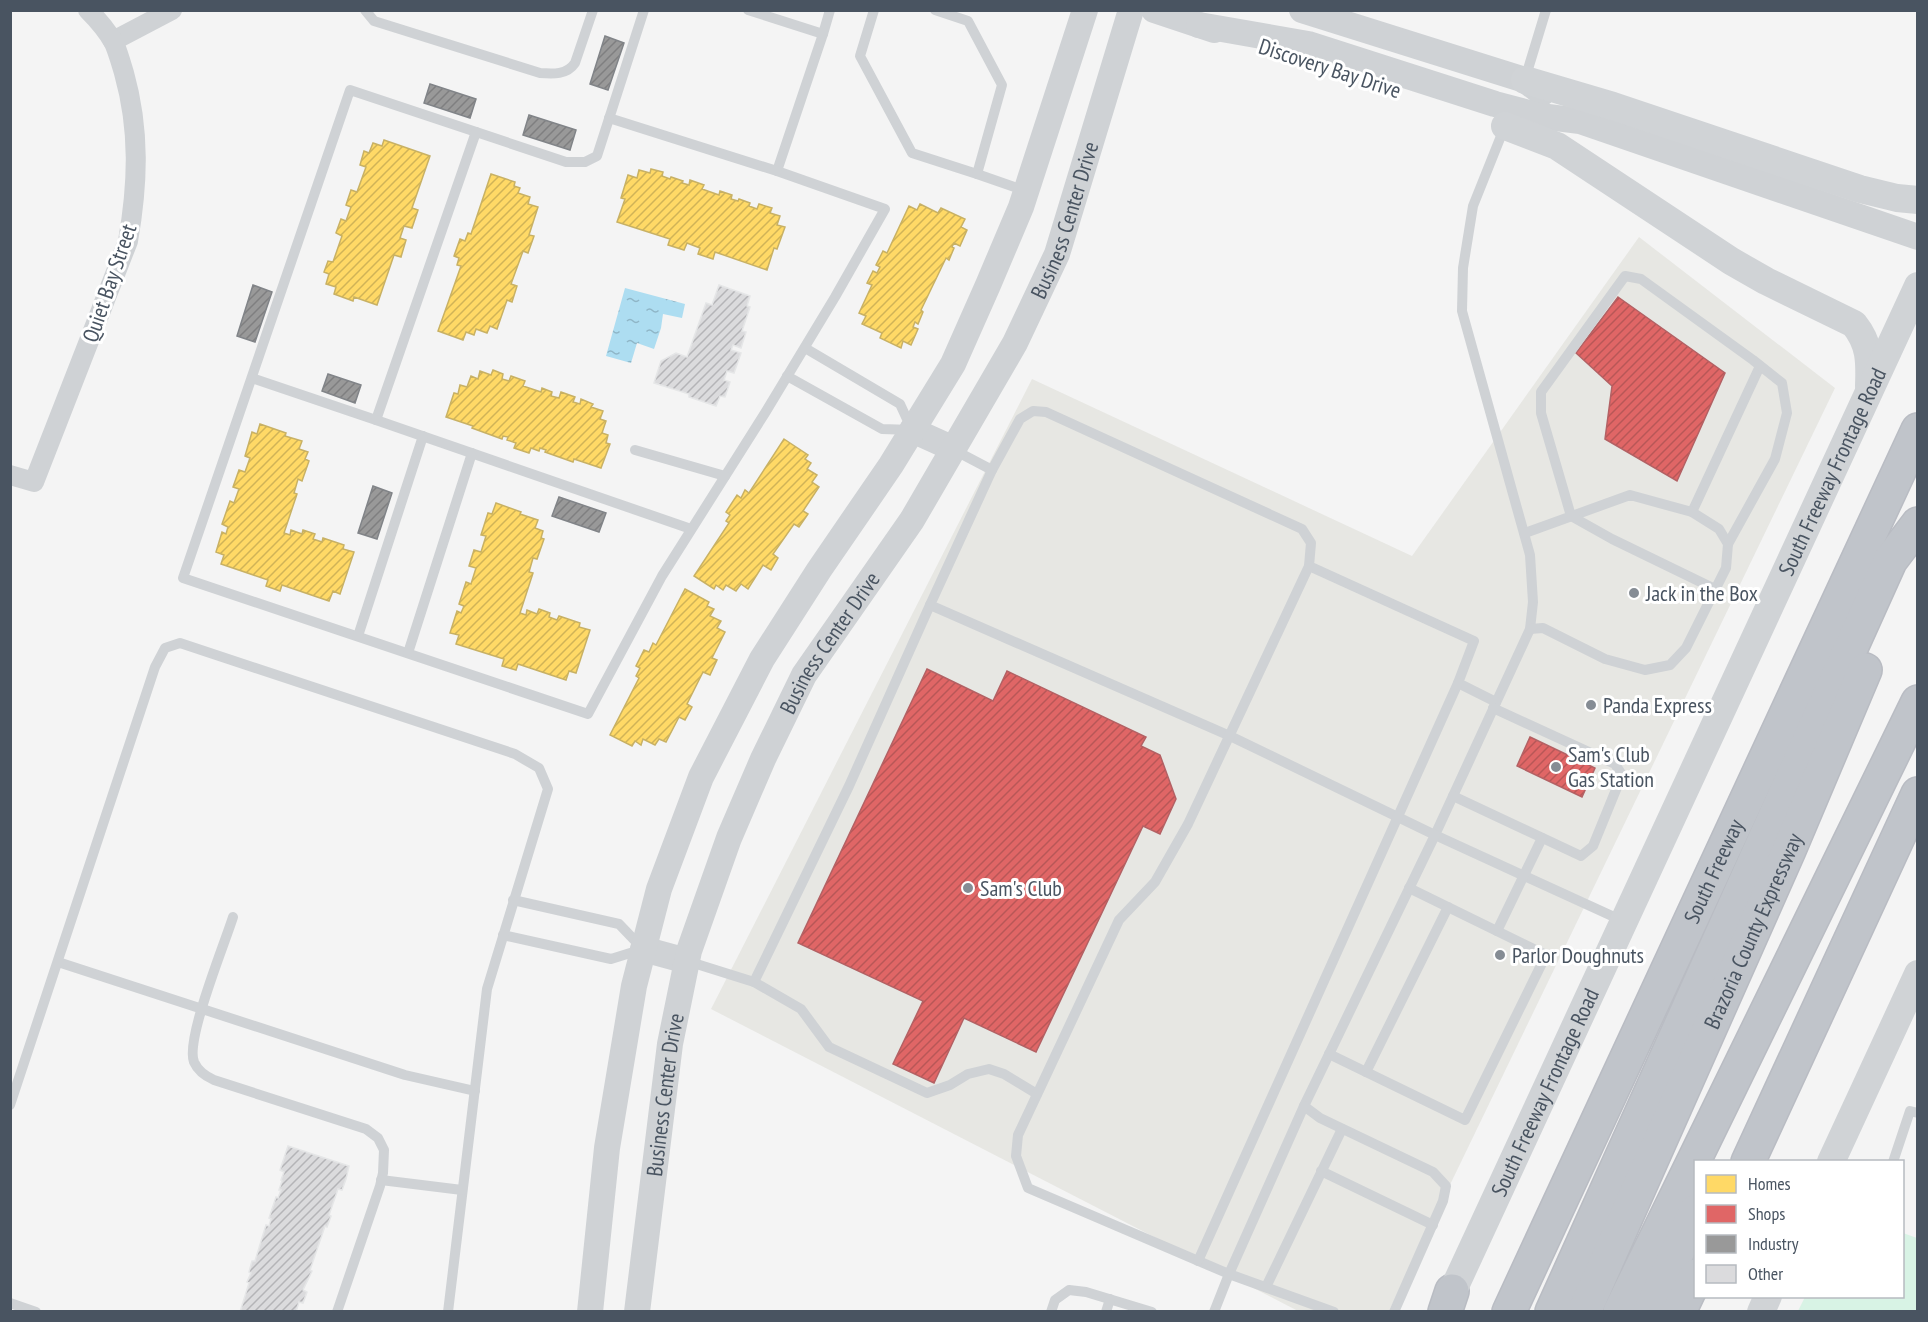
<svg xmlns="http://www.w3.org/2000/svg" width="1928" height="1322" font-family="'PT Sans Narrow',sans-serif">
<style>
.commercial{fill:#e7e7e3}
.grass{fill:#d8f3e5}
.water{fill:url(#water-ripples)}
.homes{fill:url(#homes-hatch);stroke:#c8b164;stroke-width:1.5}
.shops{fill:url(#shops-hatch);stroke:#b36164;stroke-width:1.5}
.industry{fill:url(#industry-hatch);stroke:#818488;stroke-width:1.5}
.building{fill:url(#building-hatch);stroke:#e5e6e7;stroke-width:1.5}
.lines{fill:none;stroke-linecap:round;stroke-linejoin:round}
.motorway-casing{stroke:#b9bcc3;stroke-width:36}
.service{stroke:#cfd2d5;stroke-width:10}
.minor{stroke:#cfd2d5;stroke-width:20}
.tertiary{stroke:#cfd2d5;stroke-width:26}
.secondary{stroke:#d0d3d6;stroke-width:28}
.motorway{stroke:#c0c4ca;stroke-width:33}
.poi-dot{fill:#858c94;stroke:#fff;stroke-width:2}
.labels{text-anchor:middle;stroke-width:6;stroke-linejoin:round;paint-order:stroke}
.street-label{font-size:22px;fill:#495461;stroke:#fff}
.poi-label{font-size:22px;fill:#495461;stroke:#fff;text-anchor:start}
</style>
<defs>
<pattern id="water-ripples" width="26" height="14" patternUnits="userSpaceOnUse" patternTransform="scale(1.5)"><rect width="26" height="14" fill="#adddf1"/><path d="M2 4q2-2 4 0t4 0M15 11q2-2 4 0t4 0" fill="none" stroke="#8fb6c7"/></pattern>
<pattern id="homes-hatch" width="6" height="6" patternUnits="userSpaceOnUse" patternTransform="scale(1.5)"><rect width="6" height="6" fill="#ffd966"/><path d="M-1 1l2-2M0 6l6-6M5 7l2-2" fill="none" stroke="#d0b357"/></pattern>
<pattern id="shops-hatch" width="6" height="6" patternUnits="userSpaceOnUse" patternTransform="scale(1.5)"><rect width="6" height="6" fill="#e06666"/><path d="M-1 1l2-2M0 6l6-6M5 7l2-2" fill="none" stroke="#b85757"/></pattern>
<pattern id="industry-hatch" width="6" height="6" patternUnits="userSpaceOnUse" patternTransform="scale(1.5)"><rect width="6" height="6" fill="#999"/><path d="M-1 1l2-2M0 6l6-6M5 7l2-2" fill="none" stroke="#7f7f80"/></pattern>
<pattern id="building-hatch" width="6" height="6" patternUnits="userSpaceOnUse" patternTransform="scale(1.5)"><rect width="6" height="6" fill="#dbdbdd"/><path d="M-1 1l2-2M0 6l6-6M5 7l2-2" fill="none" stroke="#b4b4b7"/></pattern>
</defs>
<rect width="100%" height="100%" fill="#f4f4f4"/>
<polygon class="commercial" points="1639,237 1835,388 1389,1311 1298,1311 711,1009 1032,379 1412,556"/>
<polygon class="grass" points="1903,1233 1917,1238 1917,1311 1798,1311 1805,1297 1902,1296"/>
<polygon class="water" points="625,288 685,304 682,318 663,314 661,328 654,349 637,343 631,363 606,356"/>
<g class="homes">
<polygon points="384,140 430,156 412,208 418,210 412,228 404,226 400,238 406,240 401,257 394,255 377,305 354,297 353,301 334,294 336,287 326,284 329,274 324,272 328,261 333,262 342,236 336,233 341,219 346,221 351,207 346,205 351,190 357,192 366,167 360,165 364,151 369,153 373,143 382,146"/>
<polygon points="651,169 663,172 662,176 670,179 671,177 683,181 682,183 689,185 690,180 704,185 702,189 719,195 720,191 732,195 731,199 738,201 739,199 750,203 749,206 757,209 759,204 772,208 770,213 780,216 777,225 785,227 777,249 774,248 767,270 715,252 713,259 698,254 700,248 687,243 684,250 668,245 670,239 617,222 625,199 621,198 628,175 637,178 639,170 650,173"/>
<polygon points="491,174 515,182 514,186 520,188 518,193 530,197 528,204 538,207 529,235 534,236 528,253 523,251 511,284 517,286 512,302 507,300 497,329 490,326 487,333 476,329 474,335 466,332 463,340 438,331 461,266 457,265 459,258 454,256 460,239 465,241 468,233 471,234"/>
<polygon points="920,204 938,213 941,208 965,219 961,227 967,230 960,246 954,243 952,247 954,248 949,260 946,258 921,310 923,312 918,324 915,322 913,327 918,329 911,345 903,341 901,348 880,338 882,333 862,324 866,316 859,313 872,285 867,283 873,271 877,273 880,267 876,265 883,251 887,253 909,206 917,210"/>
<polygon points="493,370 503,374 502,379 509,381 511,376 525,381 523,386 541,392 542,388 552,392 551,396 559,398 561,392 575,397 573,402 580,404 581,399 593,404 591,407 603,411 600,419 606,421 602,433 608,435 606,443 610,444 601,468 574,459 573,462 545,452 546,450 540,448 539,451 531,448 529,453 514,448 516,443 507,440 508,437 503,436 502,439 472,428 473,426 446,417 454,393 458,394 460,385 467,387 471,376 478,379 480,371 491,375"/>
<polygon points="260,424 286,433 285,436 302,441 299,449 308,452 305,459 309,461 302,481 298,479 294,493 297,494 284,533 290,535 291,530 302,534 303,530 315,534 313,539 322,542 323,538 344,545 343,549 354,552 340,594 333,591 329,601 282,585 280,591 266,586 268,580 221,564 224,555 216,552 222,532 226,534 228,527 222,524 230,501 234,503 239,489 233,487 239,470 245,472 250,458 245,456 252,432 257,434"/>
<polygon points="784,439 808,455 805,459 811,463 807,469 817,475 812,482 819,487 803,511 808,514 799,527 794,524 773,554 778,558 771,570 763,565 748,589 741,584 736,591 726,585 723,590 716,585 714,589 694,576 729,523 726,521 730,515 726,512 737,495 741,498 745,490 749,493"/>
<polygon points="496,503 521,512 520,514 538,520 535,528 543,531 541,538 544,539 537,559 533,558 529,572 533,573 520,613 526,615 527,610 537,614 539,609 550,613 549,617 557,620 559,616 580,623 579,627 590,630 576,673 569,671 566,680 518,664 516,670 502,666 504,659 456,644 459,635 450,633 457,611 461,613 464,606 459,604 466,582 471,584 476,568 469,566 474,550 481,552 486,536 481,535 488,513 492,514"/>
<polygon points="685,589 709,602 707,606 714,609 710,616 721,621 717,628 725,632 712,658 717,660 710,675 703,672 687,704 692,707 685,720 679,717 666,742 659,739 655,745 643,739 641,745 635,741 632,746 610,735 639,678 636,676 640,668 636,666 644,650 649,652 653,643 656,645"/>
</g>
<g class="shops">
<polygon points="1618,297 1725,373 1677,481 1605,439 1612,386 1576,353"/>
<polygon points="927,669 993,701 1007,671 1146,737 1141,746 1160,755 1176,799 1160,834 1143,826 1036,1052 964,1018 934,1083 893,1064 923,1001 798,943"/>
<polygon points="1530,737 1595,768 1582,797 1517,766"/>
</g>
<g class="industry">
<polygon points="605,36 624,43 608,90 590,84"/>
<polygon points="430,84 476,99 470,118 424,103"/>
<polygon points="529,115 576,130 570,150 523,135"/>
<polygon points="253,285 272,292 255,342 237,336"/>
<polygon points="328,374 361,385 355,403 322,391"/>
<polygon points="373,486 392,493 377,539 358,533"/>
<polygon points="559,497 606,513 599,532 552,516"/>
</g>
<g class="building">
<polygon points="719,285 750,296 747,306 750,307 742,331 746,332 741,348 733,345 731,350 741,353 734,373 727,371 724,380 730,382 725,397 720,396 716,406 689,397 689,394 654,383 661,361 676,353 687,357 706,303 712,305"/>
<polygon points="288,1146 349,1166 346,1179 342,1190 338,1189 329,1215 331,1216 327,1227 325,1226 310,1270 312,1271 303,1290 307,1292 303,1303 299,1302 296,1312 240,1312 249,1283 247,1282 251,1273 249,1272 252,1261 255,1261 266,1225 269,1226 271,1219 269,1218 276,1197 278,1198 281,1190 279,1190 282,1181 281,1180 284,1172 280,1170"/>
</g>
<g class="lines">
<defs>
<g id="motorway">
<polyline points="1748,1162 1918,794"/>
<polyline points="1445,1312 1452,1291"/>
<path id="s3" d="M1509 1312 1918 430"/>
<polyline points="1552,1312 1890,561 1918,524"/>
<path id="s4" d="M1584 1312 1789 850 1865 670"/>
<polyline points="1620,1312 1918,702"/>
<polyline points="1650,1312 1696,1211"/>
<polyline points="1679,1312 1696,1276"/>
</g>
</defs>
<use href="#motorway" class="motorway-casing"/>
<g class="service">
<path d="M365 10 374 21 540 73C553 74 567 75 575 63L593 10"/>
<polyline points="644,10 597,156 585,162 566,162 350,90 183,578 588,714 662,576 765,413 835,297 885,209 777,171 823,34"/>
<polyline points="748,10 823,34 830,10"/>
<polyline points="874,10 860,56 912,153 977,174 1002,85 968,21 935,10"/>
<polyline points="1525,79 1546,10"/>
<polyline points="609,118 777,171"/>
<polyline points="1505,126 1473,206 1463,268 1462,311 1530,555 1533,602 1530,629 1435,835 1623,921"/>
<polyline points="977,174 1026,191"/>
<polyline points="787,376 882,429 912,430 900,404 805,348"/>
<polyline points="252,378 376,420 476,132"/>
<polyline points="376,420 691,529"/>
<polyline points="635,450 725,476"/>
<polyline points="954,450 992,470 1020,419 1033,411 1046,412 1302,529 1311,543 1309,566 1474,641 1458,683 1496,702"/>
<polyline points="992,470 930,605 1230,736 1435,835 1304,1106 1320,1118 1433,1172 1446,1186 1443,1201 1394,1312"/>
<polyline points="1692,512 1760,366"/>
<polyline points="1525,533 1630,495 1692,512 1719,529 1728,544 1726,568 1686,648 1670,665 1645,670 1605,659 1543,628 1530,629"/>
<polyline points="1715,589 1612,539 1571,516 1541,413 1541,392 1625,276 1641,279 1753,360 1782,383 1787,413 1775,459 1728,544"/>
<polyline points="358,636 423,436"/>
<polyline points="408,653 472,453"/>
<polyline points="1453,796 1581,856 1593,846 1622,775 1615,764 1493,708"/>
<path d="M233 917C225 943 185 1040 194 1062 198 1071 205 1076 214 1080L366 1129 378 1138 384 1150 383 1173 380 1186 337 1312"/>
<polyline points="1497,931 1542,838"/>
<polyline points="503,935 611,959 643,949 619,924 513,900"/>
<polyline points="687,961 754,982 849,786 930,605"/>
<polyline points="58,962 405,1075 475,1091"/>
<polyline points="754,982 801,1009 829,1047 927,1093 950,1085 968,1074 989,1069 1004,1074 1037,1094"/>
<polyline points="1329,1054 1465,1120 1546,955 1409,888"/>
<polyline points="1366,1072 1448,907"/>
<polyline points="10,1105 155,667 165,648 180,643 515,754 539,768 548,789 487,989 448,1312"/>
<polyline points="1304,1106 1229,1274 1028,1188 1016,1156 1018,1135 1119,920 1155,882 1188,824 1309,566"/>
<polyline points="1893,1162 1910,1111 1918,1113"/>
<polyline points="1321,1171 1433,1225"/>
<polyline points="381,1180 462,1190"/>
<polyline points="1198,1261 1458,683"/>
<polyline points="1266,1287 1342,1129"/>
<polyline points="10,1303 36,1312"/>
<polyline points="1051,1312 1055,1300 1069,1290 1086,1292 1152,1312"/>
<polyline points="1106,1312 1110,1299"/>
<polyline points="1214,1312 1229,1274 1334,1312"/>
</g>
<g class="minor">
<polyline points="113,41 172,10"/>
<path d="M10 475 34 482 128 241C138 184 140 130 124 73 121 63 118 52 114 43 108 32 97 19 88 10"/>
</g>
<g class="tertiary">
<polyline points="1154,10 1214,30"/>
<polyline points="1302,10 1525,80 1542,93"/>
<polyline points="1199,25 1308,44 1495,104 1540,116 1580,121 1918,237"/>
<polyline points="912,430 954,449"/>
<polyline points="643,949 687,961"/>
<polyline points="590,1312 607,1148 634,986 659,889 701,777 762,659 819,570 891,465 953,364 988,285 1021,207 1085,10"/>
<path id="s1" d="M637 1312 670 1044 689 951 729 838 763 759 804 675 912 520 1015 343 1057 254 1131 10"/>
</g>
<g class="secondary">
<polyline points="1525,80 1613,106 1860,189 1897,198 1918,200"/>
<path d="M1505 126 1557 146 1731 261 1766 281 1854 324C1870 344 1870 361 1869 386"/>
<polyline points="1831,1162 1918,974"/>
<path id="s2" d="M1443 1312 1918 286"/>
<polyline points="1761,1312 1768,1296"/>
</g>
<use href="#motorway" class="motorway"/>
</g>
<g class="poi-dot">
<circle cx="1634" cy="593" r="6"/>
<circle cx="1591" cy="705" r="6"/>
<circle cx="1556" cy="767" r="6"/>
<circle cx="968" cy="888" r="6"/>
<circle cx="1500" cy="955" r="6"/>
</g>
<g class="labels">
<g class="street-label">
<text transform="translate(1330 68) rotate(18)" y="8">Discovery Bay Drive</text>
<text dy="8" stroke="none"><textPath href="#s1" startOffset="1191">Business Center Drive</textPath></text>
<text transform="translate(109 283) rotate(-71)" y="8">Quiet Bay Street</text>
<text dy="8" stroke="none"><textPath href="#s2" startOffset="926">South Freeway Frontage Road</textPath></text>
<text dy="8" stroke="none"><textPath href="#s1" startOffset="705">Business Center Drive</textPath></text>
<text dy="8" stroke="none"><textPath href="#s3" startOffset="486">South Freeway</textPath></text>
<text dy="8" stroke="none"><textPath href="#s4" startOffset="417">Brazoria County Expressway</textPath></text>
<text dy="8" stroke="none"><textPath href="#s2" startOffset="242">South Freeway Frontage Road</textPath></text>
<text dy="8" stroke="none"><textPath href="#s1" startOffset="219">Business Center Drive</textPath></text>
</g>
<g class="poi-label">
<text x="1646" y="601">Jack in the Box</text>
<text x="1603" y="713">Panda Express</text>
<text x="1568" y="762">Sam's Club<tspan x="1568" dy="25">Gas Station</tspan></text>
<text x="980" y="896">Sam's Club</text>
<text x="1512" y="963">Parlor Doughnuts</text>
</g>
</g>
<rect width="1928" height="1322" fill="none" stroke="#495461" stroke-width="24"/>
<rect x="1694" y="1160" width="210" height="138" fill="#ffffff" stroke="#b6bbc0" stroke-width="1.5"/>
<rect x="1706" y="1175" width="30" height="18" fill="#ffd966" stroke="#b6bbc0" stroke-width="1.5"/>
<text x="1748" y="1190" font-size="18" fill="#495461">Homes</text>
<rect x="1706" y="1205" width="30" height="18" fill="#e06666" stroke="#b6bbc0" stroke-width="1.5"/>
<text x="1748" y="1220" font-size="18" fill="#495461">Shops</text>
<rect x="1706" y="1235" width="30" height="18" fill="#999999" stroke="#b6bbc0" stroke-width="1.5"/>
<text x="1748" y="1250" font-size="18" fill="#495461">Industry</text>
<rect x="1706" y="1265" width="30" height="18" fill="#dbdbdd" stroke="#b6bbc0" stroke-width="1.5"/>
<text x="1748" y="1280" font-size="18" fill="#495461">Other</text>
</svg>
